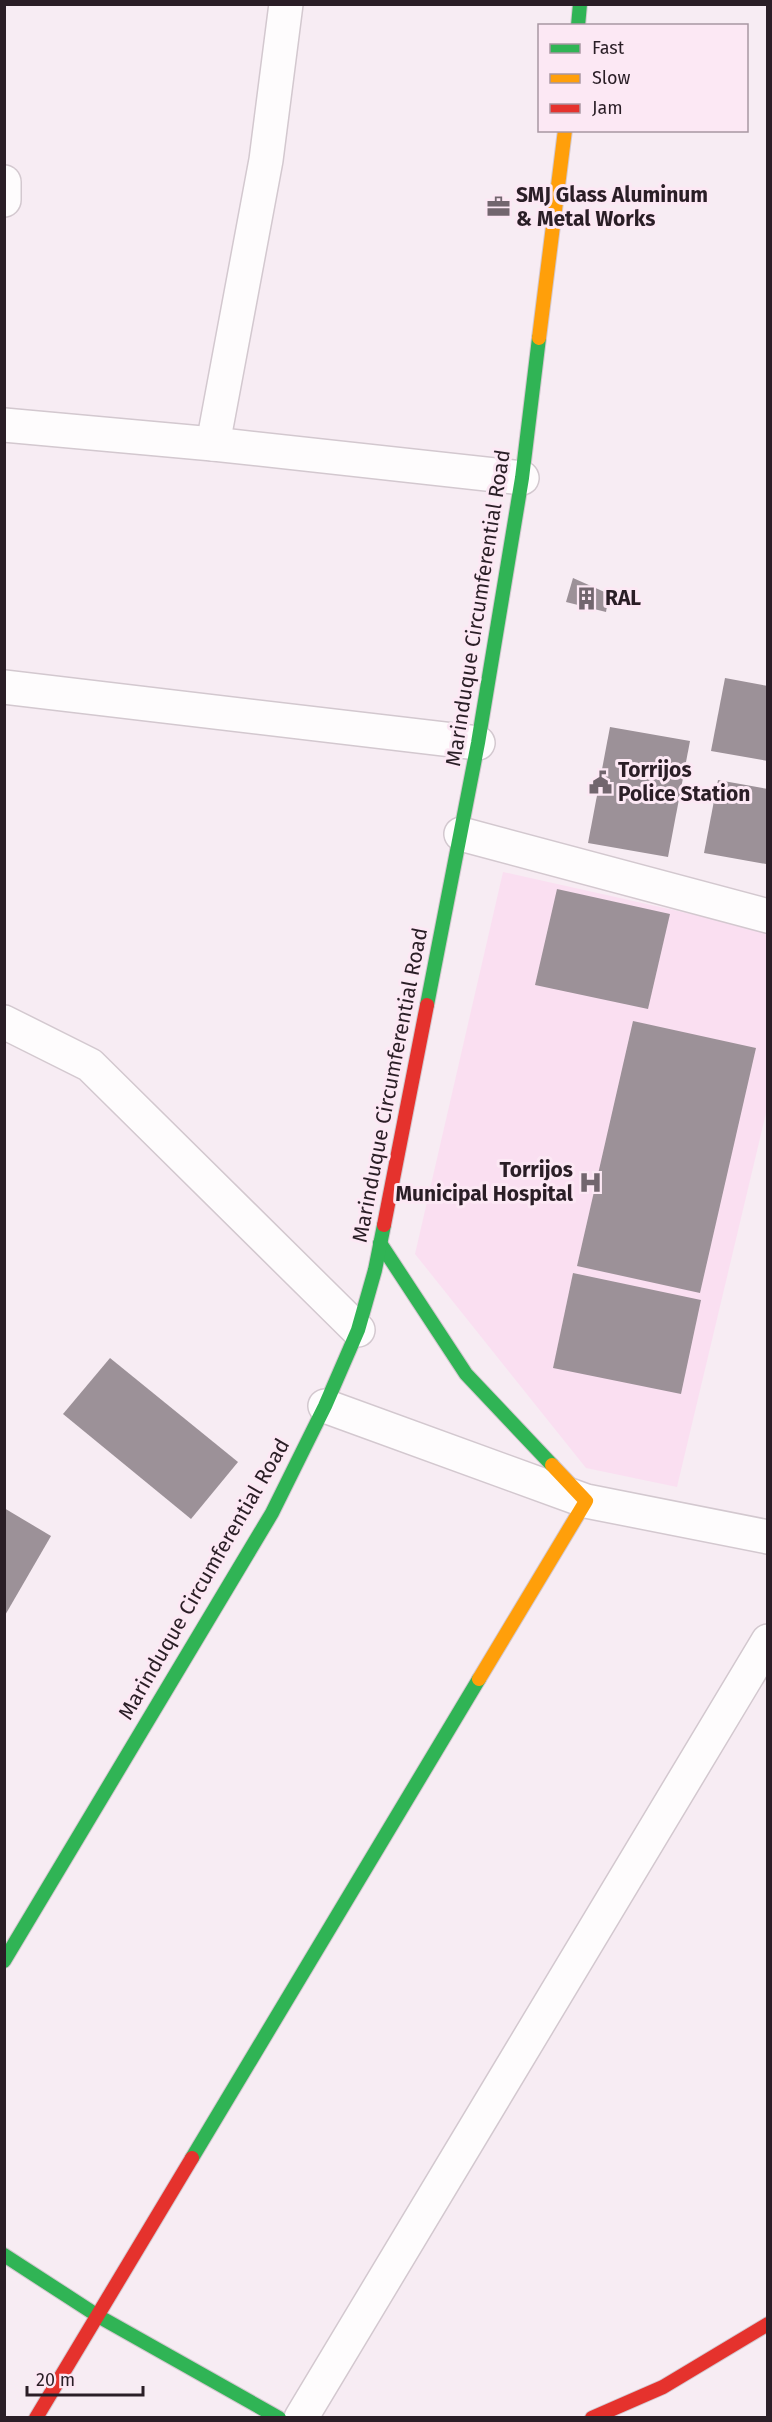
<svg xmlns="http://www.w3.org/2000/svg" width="772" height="2422" font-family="'Fira Sans',sans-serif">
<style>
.built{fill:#fadff1}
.building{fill:#9c9198}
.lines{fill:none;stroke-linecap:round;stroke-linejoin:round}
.street-casing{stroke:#d3c8cf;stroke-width:36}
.fast-casing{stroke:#d3c8cf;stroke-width:16}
.slow-casing{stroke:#d3c8cf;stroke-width:16}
.jam-casing{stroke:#d3c8cf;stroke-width:16}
.street{stroke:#fefcfd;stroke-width:33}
.fast{stroke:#30b455;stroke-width:14}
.slow{stroke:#ff9f0a;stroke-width:14}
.jam{stroke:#e5322d;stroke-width:14}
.labels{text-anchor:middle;stroke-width:6;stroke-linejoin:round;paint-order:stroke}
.poi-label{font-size:21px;font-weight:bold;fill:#2a1e26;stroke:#fce8f4;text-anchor:start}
.street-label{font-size:21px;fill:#2a1e26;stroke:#fce8f4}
</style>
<rect width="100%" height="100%" fill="#f7ecf3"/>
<polygon class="built" points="503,872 767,931 767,1109 677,1487 586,1468 415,1254"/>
<g class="building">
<polygon points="573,578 609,594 606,612 566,602"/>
<polygon points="725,678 768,686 768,761 711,751"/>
<polygon points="610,727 690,741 668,857 588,843"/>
<polygon points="718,780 768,789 766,864 704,853"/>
<polygon points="557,889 670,914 648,1009 535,985"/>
<polygon points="633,1021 756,1048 700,1293 577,1266"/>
<polygon points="573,1273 701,1300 681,1394 553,1368"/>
<polygon points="110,1358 238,1462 191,1519 63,1414"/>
<polygon points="4,1508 51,1536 4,1617"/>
</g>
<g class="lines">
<defs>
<g id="street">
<polyline points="4,182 4,200"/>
<polyline points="4,425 213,444 522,478"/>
<polyline points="213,444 266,160 286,4"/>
<polyline points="4,687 478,743"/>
<polyline points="461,834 768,916"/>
<polyline points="4,1022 90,1065 358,1330"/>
<polyline points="325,1406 586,1501 768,1537"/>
<polyline points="301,2418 768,1641"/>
</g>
<g id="fast">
<polyline points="578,26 580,4"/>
<polyline points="427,1005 478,743 522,478 539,338"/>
<polyline points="380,1243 466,1374 552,1465"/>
<polyline points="4,1961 272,1513 325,1406 358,1330 375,1270 384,1225"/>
<polyline points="192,2158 479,1679"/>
<polyline points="4,2255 98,2316 279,2418"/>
</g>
<g id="slow">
<polyline points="539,338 565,130"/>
<polyline points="479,1679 586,1501 552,1465"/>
</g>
<g id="jam">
<polyline points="384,1225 427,1005"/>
<polyline points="36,2418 192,2158"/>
<polyline points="592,2418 663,2387 768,2324"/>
</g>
</defs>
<use href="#street" class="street-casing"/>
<use href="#fast" class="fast-casing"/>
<use href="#slow" class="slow-casing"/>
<use href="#jam" class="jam-casing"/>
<use href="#street" class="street"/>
<use href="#fast" class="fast"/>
<use href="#slow" class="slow"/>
<use href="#jam" class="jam"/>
</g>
<defs>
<symbol id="office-bare" viewBox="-9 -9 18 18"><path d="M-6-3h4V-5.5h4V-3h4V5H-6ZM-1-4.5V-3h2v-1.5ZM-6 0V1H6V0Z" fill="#72666e" stroke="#fce8f4" stroke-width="2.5" paint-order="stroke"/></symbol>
<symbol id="building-bare" viewBox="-9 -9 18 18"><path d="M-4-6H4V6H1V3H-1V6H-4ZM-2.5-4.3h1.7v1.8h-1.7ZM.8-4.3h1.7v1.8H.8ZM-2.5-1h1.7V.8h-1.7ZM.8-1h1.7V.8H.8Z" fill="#72666e" stroke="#fce8f4" stroke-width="2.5" paint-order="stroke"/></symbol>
<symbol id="civic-bare" viewBox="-9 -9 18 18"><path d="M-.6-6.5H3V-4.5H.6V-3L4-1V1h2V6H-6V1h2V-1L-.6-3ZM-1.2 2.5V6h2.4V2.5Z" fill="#72666e" stroke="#fce8f4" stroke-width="2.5" paint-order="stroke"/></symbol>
<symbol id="hospital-bare" viewBox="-9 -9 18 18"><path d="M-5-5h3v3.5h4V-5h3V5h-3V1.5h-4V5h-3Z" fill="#72666e" stroke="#fce8f4" stroke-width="2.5" paint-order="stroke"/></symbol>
</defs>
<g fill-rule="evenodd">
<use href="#office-bare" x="482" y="190" width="33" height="33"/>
<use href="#building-bare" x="570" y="582" width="33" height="33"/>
<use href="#civic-bare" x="584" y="766" width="33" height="33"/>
<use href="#hospital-bare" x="574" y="1166" width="33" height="33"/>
</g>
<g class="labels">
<g class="poi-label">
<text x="516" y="202">SMJ Glass Aluminum<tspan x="516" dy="24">&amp; Metal Works</tspan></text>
<text x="605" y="605">RAL</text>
<text x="618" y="777">Torrijos<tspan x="618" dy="24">Police Station</tspan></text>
<text x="573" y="1177" text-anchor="end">Torrijos<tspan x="573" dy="24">Municipal Hospital</tspan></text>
</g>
<g class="street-label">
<text transform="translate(478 608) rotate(-81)" y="7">Marinduque Circumferential Road</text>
<text transform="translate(390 1085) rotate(-79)" y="7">Marinduque Circumferential Road</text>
<text transform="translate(204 1579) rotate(-60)" y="7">Marinduque Circumferential Road</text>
</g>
</g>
<rect width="772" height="2422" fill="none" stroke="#2a1e26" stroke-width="12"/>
<rect x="538" y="24" width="210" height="108" fill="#fce8f4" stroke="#a897a2" stroke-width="1.5"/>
<rect x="550" y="44" width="30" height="9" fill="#30b455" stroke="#a897a2" stroke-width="1.5"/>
<text x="592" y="54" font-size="18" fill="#2a1e26">Fast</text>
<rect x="550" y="74" width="30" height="9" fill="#ff9f0a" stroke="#a897a2" stroke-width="1.5"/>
<text x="592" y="84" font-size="18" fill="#2a1e26">Slow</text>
<rect x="550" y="104" width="30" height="9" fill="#e5322d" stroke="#a897a2" stroke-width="1.5"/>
<text x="592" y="114" font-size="18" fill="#2a1e26">Jam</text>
<path d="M27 2386v9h116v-9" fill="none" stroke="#2a1e26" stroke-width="3"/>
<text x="36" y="2386" font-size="18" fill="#2a1e26" stroke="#fce8f4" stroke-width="4.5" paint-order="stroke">20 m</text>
</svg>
